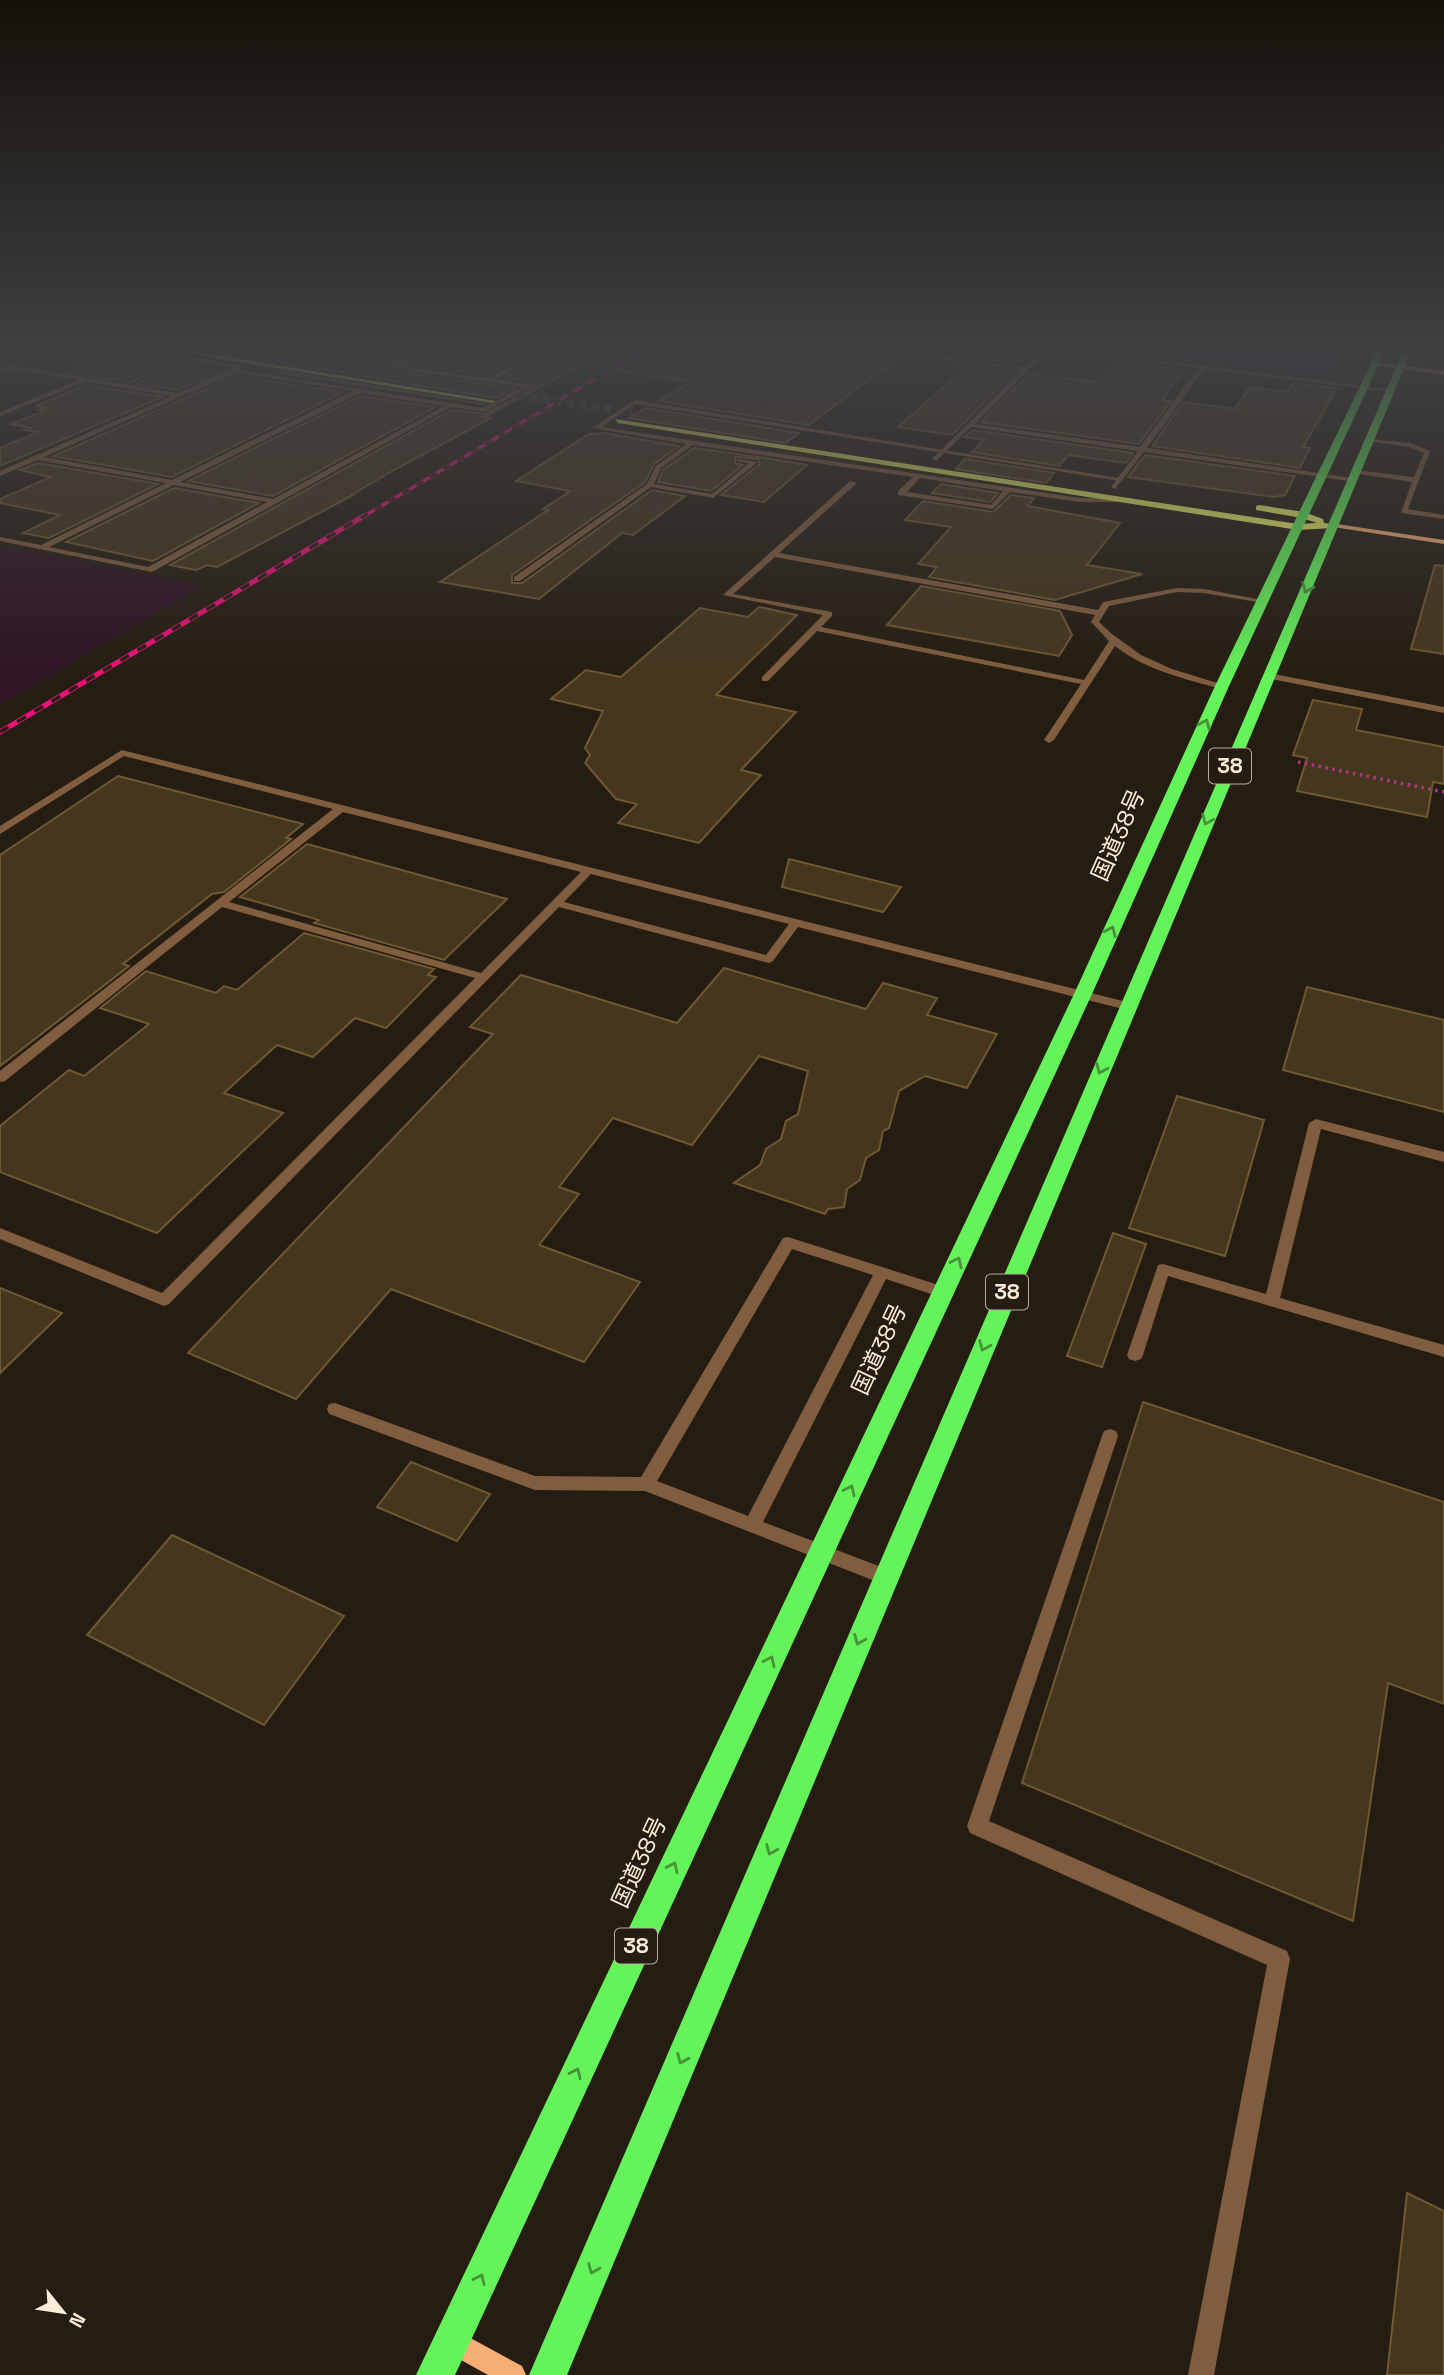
<svg xmlns="http://www.w3.org/2000/svg" width="1444" height="2375" font-family="'Space Grotesk','Noto Sans JP',sans-serif">
<style>
.green{fill:#2f1424}
.building{fill:#45361e;stroke:#6f5832;stroke-width:2}
.lines{fill:none;stroke-linecap:round;stroke-linejoin:round}
.primary-tunnel{stroke:#453c2f;stroke-width:8;stroke-dasharray:8 4.5;stroke-linecap:butt}
.path{stroke:#b03885;stroke-width:3.5;stroke-dasharray:2.5 4.5;stroke-linecap:butt}
.lane{fill:#815d3f;fill-rule:evenodd}
.street{fill:#815d3f;fill-rule:evenodd}
.secondary{fill:#f6ae75;fill-rule:evenodd}
.primary{fill:#eff566;fill-rule:evenodd}
.highway{fill:#64f45a;fill-rule:evenodd}
.rail-far1-casing{stroke:#ef107c;stroke-width:3.5}
.rail-casing{stroke:#ef107c;stroke-width:5}
.rail-far1{stroke:#251d11;stroke-width:2.5;stroke-dasharray:8;stroke-linecap:butt}
.rail{stroke:#251d11;stroke-width:3.5;stroke-dasharray:10;stroke-linecap:butt}
.oneway{stroke:#489339}
.labels{text-anchor:middle;stroke-width:5;stroke-linejoin:round;paint-order:stroke}
.shield{fill:#251d11;stroke:#bcad9c;stroke-width:2}
.shield-label{font-size:21px;font-weight:bold;fill:#fcebd7}
.street-label{font-size:23px;fill:#fcebd7;stroke:#251d11}
</style>
<rect width="100%" height="100%" fill="#251d11"/>
<g class="green">
<polygon points="1104,349 1345,349 1334,370 1313,374"/>
<polygon points="0,546 203,586 0,705"/>
</g>
<g class="building">
<polygon points="333,349 422,349 396,362 327,352"/>
<polygon points="438,349 537,349 488,375 412,365"/>
<polygon points="553,349 867,349 901,356 809,425 658,401 691,382 591,367 591,360 484,417 491,418 394,470 353,494 355,494 217,567 207,565 196,570 170,565 451,410 485,414 531,389 532,386 528,381 504,378"/>
<polygon points="987,349 1032,349 1016,363 977,358"/>
<polygon points="113,355 165,363 122,381 67,372"/>
<polygon points="310,359 514,388 496,398 296,365"/>
<polygon points="1124,362 1184,370 1162,400 1171,401 1139,444 981,422 1029,374 1098,382"/>
<polygon points="174,365 219,372 178,390 137,384 173,368"/>
<polygon points="969,365 1016,372 952,435 898,427"/>
<polygon points="282,371 484,404 278,373"/>
<polygon points="235,376 343,392 172,477 53,456"/>
<polygon points="1293,383 1337,388 1303,447 1310,448 1300,468 1152,446 1183,402 1235,409 1250,387 1287,392"/>
<polygon points="86,385 163,397 0,466 0,448 38,432 25,430 30,428 11,424 45,411 39,410 46,407 36,406"/>
<polygon points="360,396 436,407 273,496 188,481"/>
<polygon points="646,408 799,433 786,443 629,418"/>
<polygon points="972,430 1133,453 1126,463 1068,455 1059,466 972,452 984,440 964,437"/>
<polygon points="604,433 679,446 654,464 645,482 512,575 512,583 522,583 652,490 685,496 633,535 622,533 539,599 440,582 548,510 543,509 570,491 516,481 589,434"/>
<polygon points="694,448 765,458 807,465 764,502 721,495 760,464 758,459 735,457 735,463 743,465 711,491 658,482 663,470"/>
<polygon points="1145,455 1295,476 1285,495 1274,497 1128,477"/>
<polygon points="965,459 1054,473 1046,483 956,469"/>
<polygon points="38,463 158,484 49,538 23,533 60,515 0,503 0,499 51,477 20,470"/>
<polygon points="941,484 998,493 990,502 932,493"/>
<polygon points="174,488 259,503 153,561 66,542"/>
<polygon points="1011,495 1034,498 1028,506 1120,523 1087,565 1142,574 1055,600 929,577 937,567 918,564 951,527 905,520 923,501 993,512"/>
<polygon points="1435,565 1444,566 1444,654 1411,649"/>
<polygon points="921,586 1060,611 1072,635 1059,656 887,625"/>
<polygon points="759,607 797,615 716,695 796,712 741,770 761,775 699,843 618,823 637,804 616,799 585,763 590,755 585,748 603,711 551,699 586,670 621,677 700,608 748,617"/>
<polygon points="1313,700 1362,709 1356,730 1444,747 1444,784 1433,782 1427,817 1297,791 1307,758 1293,755"/>
<polygon points="118,776 303,824 286,838 291,839 224,892 212,894 123,964 129,966 0,1066 0,855"/>
<polygon points="307,844 507,899 444,960 314,923 319,920 240,897"/>
<polygon points="789,859 901,887 883,912 782,887"/>
<polygon points="304,933 434,969 428,975 436,977 386,1028 355,1018 313,1057 277,1045 224,1093 283,1113 157,1233 0,1172 0,1126 69,1070 84,1076 149,1024 100,1008 146,971 216,993 224,986 237,990"/>
<polygon points="724,968 866,1009 883,983 937,998 927,1015 997,1034 967,1088 925,1076 899,1091 889,1128 883,1131 879,1150 866,1158 860,1180 847,1189 844,1207 828,1209 825,1214 734,1183 760,1165 766,1149 781,1139 786,1121 798,1114 808,1071 759,1056 692,1145 613,1118 559,1187 579,1194 539,1245 640,1282 584,1362 391,1289 296,1399 188,1353 493,1034 470,1027 521,975 677,1023"/>
<polygon points="1307,987 1444,1020 1444,1112 1283,1070"/>
<polygon points="1177,1096 1264,1120 1225,1256 1129,1228"/>
<polygon points="1113,1233 1146,1244 1102,1367 1067,1356"/>
<polygon points="0,1288 62,1313 0,1373"/>
<polygon points="1143,1402 1444,1502 1444,1704 1388,1683 1353,1921 1022,1783"/>
<polygon points="411,1462 490,1494 457,1541 377,1507"/>
<polygon points="172,1535 344,1616 264,1725 87,1635"/>
<polygon points="1407,2193 1444,2211 1444,2375 1387,2375"/>
</g>
<g class="lines">
<polyline class="primary-tunnel" points="505,393 633,413"/>
<polyline class="path" points="1298,762 1444,792"/>
<g class="lane">
<polygon points="0,354 9,356 10,357 0,358"/>
<polygon points="167,365 172,366 122,387 117,386"/>
<path d="M635 400 1124 479 1120 481 636 404 601 427 1080 498H1124L1128 500 1124 502H1080L1010 492 993 509 898 495V491L913 477 693 445 661 468 654 484 712 494 749 463 737 461V459L758 462 713 498 651 487 520 581H514V577L647 484 656 466 686 444 592 428ZM920 478 1003 491 991 505 907 492Z"/>
<polygon points="1368,439 1410,443 1430,451 1408,509 1444,515 1444,519 1401,513 1412,482 1354,473 1356,470 1414,477 1424,453 1409,447 1368,441"/>
<path d="M850 481 857 483 779 553 1098 610 1103 602 1177 588 1204 589 1267 601 1263 603 1204 593 1177 592 1109 606 1099 622 1112 634 1141 655 1172 669 1227 686 1222 689C1185 679 1145 670 1115 646L1054 740 1049 743 1044 740 1081 684 817 631 768 681H762V677L823 615 723 595ZM775 557 1095 615 1091 622 1109 641 1084 680 821 627 832 616V612L733 594Z"/>
<polygon points="1269,673 1444,707 1444,713 1266,678 1266,674"/>
<path d="M122 750 1131 1003 1133 1006 1127 1010 798 927 773 961 769 963 559 907 169 1304 164 1306 0 1239V1228L162 1293 475 978 222 907 5 1081 0 1082V1071L333 809 124 756 0 834V826ZM343 812 581 872 481 973 229 902ZM591 874 789 924 766 955 564 902Z"/>
<polygon points="1316,1119 1444,1152 1444,1162 1321,1129 1280,1298 1444,1345 1444,1357 1168,1276 1143,1355 1141,1359 1135,1361 1129,1359 1127,1355 1158,1265 1163,1264 1266,1294 1309,1123"/>
<path d="M788 1237 948 1288 951 1292 948 1296 943 1298 886 1279 763 1522 892 1571 895 1577 892 1583 886 1585 880 1583 645 1491 535 1490 329 1414 327 1409 329 1404 335 1403 535 1476 641 1477 783 1238ZM792 1249 873 1275 748 1516 657 1481Z"/>
<polygon points="1110,1429 1116,1431 1118,1436 989,1821 1287,1951 1290,1959 1214,2375 1188,2375 1267,1965 970,1833 967,1826 1102,1436 1104,1431"/>
</g>
<g class="street">
<path d="M128 349H142L238 365 241 367 239 370 483 408 522 387 257 349 296 350 396 365 428 349H436L403 366 488 378 543 349H551L496 379 528 384 530 387 484 412 451 407 152 572 0 541V537L41 545 166 483 38 460 0 476V471L172 396 86 382 0 416V412L78 380 16 370 0 371V367L16 366 178 393 234 368ZM235 373 352 391 172 480 44 457ZM360 393 444 406 273 499 180 482ZM174 485 267 502 148 567 49 547Z"/>
<polygon points="870,349 888,349 1025,367 1044,349 1050,349 975,424 1140,447 1198,368 1055,349 1073,349 1394,390 1391,392 1204,369 1147,448 1353,478 1356,482 1144,452 1115,489 1111,487 1138,451 971,427 937,460 933,460 933,458 1022,370"/>
</g>
<g class="secondary">
<polygon points="1375,362 1444,371 1444,375 1373,365"/>
<polygon points="1330,523 1444,540 1444,544 1333,527 1330,527"/>
<polygon points="452,2328 522,2366 526,2375 488,2375 443,2350 439,2341 443,2332"/>
</g>
<g class="primary">
<polygon points="161,349 180,349 496,401 492,403"/>
<polygon points="615,419 1298,524 1317,523 1302,518 1256,510 1256,506 1259,505 1304,512 1323,519 1324,523 1338,525 1333,528 1298,530 618,423"/>
</g>
<g class="highway">
<polygon points="1378,349 1386,349 1229,686 1092,994 455,2375 416,2375 1074,994 1215,686"/>
<polygon points="1404,349 1412,349 567,2375 529,2375"/>
</g>
<defs>
<polyline id="rail-far1" points="361,518 646,349"/>
<polyline id="rail" points="0,732 364,516"/>
</defs>
<use href="#rail-far1" class="rail-far1-casing"/>
<use href="#rail" class="rail-casing"/>
<use href="#rail-far1" class="rail-far1"/>
<use href="#rail" class="rail"/>
</g>
<defs><path id="oneway-chevron" d="M-2-3.5L2.5 0L-2 3.5" fill="none" stroke-width="1.6" stroke-linecap="round" stroke-linejoin="round" transform="scale(1.75)"/></defs>
<g class="oneway">
<use href="#oneway-chevron" transform="translate(1307 588) rotate(113)"/>
<use href="#oneway-chevron" transform="translate(1205 724) rotate(-66)"/>
<use href="#oneway-chevron" transform="translate(1207 820) rotate(113)"/>
<use href="#oneway-chevron" transform="translate(1111 931) rotate(-66)"/>
<use href="#oneway-chevron" transform="translate(1101 1069) rotate(113)"/>
<use href="#oneway-chevron" transform="translate(957 1262) rotate(-65)"/>
<use href="#oneway-chevron" transform="translate(984 1346) rotate(113)"/>
<use href="#oneway-chevron" transform="translate(850 1490) rotate(-65)"/>
<use href="#oneway-chevron" transform="translate(859 1640) rotate(113)"/>
<use href="#oneway-chevron" transform="translate(770 1661) rotate(-65)"/>
<use href="#oneway-chevron" transform="translate(771 1850) rotate(113)"/>
<use href="#oneway-chevron" transform="translate(673 1867) rotate(-65)"/>
<use href="#oneway-chevron" transform="translate(682 2059) rotate(113)"/>
<use href="#oneway-chevron" transform="translate(576 2073) rotate(-65)"/>
<use href="#oneway-chevron" transform="translate(593 2269) rotate(113)"/>
<use href="#oneway-chevron" transform="translate(480 2279) rotate(-65)"/>
</g>
<linearGradient id="sky" x2="0" y2="1"><stop stop-color="#141009"/><stop offset="0.51" stop-color="#404043"/><stop offset="1" stop-color="#404043" stop-opacity="0"/></linearGradient>
<rect width="1444" height="682" fill="url(#sky)"/>
<g class="labels">
<g class="shield">
<rect x="1209" y="748.5" width="42" height="35" rx="5"/>
<rect x="986" y="1274.5" width="42" height="35" rx="5"/>
<rect x="615" y="1928.5" width="42" height="35" rx="5"/>
</g>
<g class="shield-label">
<text x="1230" y="773">38</text>
<text x="1007" y="1299">38</text>
<text x="636" y="1953">38</text>
</g>
<g class="street-label">
<text transform="translate(1118 835) rotate(-66)" y="8">国道38号</text>
<text transform="translate(879 1349) rotate(-65)" y="8">国道38号</text>
<text transform="translate(639 1862) rotate(-65)" y="8">国道38号</text>
</g>
</g>
<g transform="translate(63 2312) rotate(120)" stroke="#251d11" stroke-width="5" paint-order="stroke">
<path d="M0-5L12 26L0 18L-12 26Z" fill="#fcebd7"/>
<text y="-10" font-size="19" font-weight="bold" text-anchor="middle" fill="#fcebd7">N</text>
</g>
</svg>
